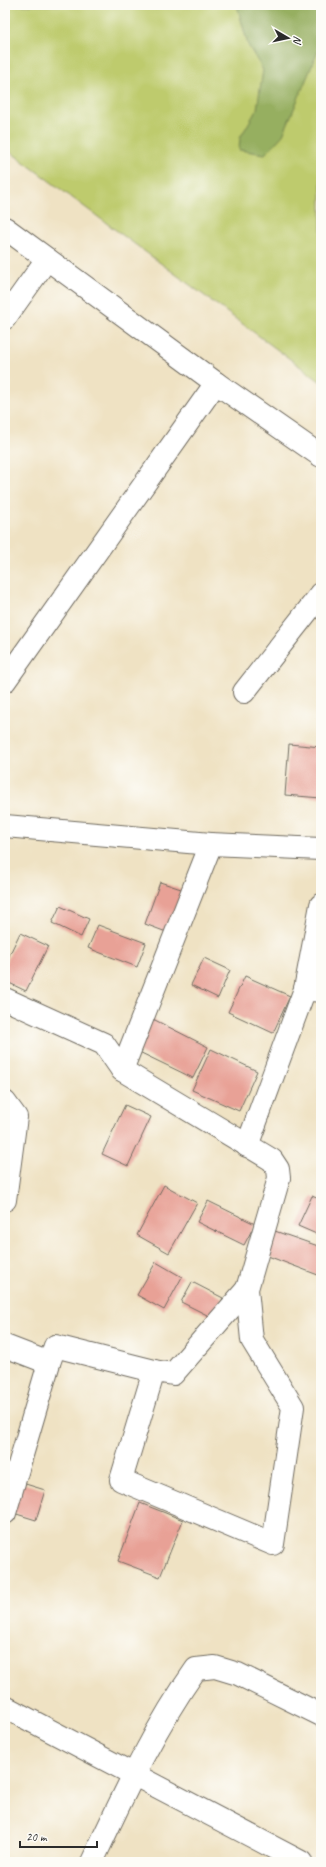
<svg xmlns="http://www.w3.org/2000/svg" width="326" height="1867" font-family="Caveat,sans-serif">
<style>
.green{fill:#becb6d;stroke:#747b4c}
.forest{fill:#96af60;stroke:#606d46}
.building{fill:#e8a196}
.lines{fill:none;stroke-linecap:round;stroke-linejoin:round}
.minor-casing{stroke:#706b60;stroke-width:24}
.minor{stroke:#fff;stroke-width:22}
</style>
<rect width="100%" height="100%" fill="#fdfcf7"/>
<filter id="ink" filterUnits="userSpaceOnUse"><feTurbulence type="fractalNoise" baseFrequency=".025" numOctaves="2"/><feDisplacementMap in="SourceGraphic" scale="8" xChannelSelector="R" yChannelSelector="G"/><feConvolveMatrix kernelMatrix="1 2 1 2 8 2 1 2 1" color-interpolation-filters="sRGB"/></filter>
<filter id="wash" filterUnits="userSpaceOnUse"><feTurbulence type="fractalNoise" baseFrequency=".012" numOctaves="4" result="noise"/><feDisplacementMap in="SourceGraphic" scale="16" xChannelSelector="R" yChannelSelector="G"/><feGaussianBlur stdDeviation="0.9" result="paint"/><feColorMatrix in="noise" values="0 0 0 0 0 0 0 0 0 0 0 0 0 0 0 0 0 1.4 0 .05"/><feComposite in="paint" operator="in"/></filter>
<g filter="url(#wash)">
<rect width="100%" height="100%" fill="#efe2c3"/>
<polygon class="green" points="5,5 321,5 321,382 5,148"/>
<polygon class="forest" points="237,5 321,5 321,44 283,135 265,154 239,150 240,138 257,109 263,70 248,45"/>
<g id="blocks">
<g class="building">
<polygon points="289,744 321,747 321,798 285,795"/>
<polygon points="160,882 184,890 169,933 145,924"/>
<polygon points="60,906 89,919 81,937 52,923"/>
<polygon points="98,925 146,943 137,967 88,948"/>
<polygon points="20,933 48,946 26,991 5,981 5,964"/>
<polygon points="204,958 230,970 218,998 191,985"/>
<polygon points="245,976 290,996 273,1033 228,1012"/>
<polygon points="149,1017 208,1047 193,1078 133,1049"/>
<polygon points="211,1049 257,1071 239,1111 192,1090"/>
<polygon points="125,1105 151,1117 128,1166 102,1154"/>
<polygon points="164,1185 197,1203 169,1253 137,1235"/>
<polygon points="312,1196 321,1200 321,1236 298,1226"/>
<polygon points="208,1201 255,1224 244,1245 197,1222"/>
<polygon points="269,1229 321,1247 321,1268 318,1275 260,1253"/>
<polygon points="156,1262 182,1277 164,1310 137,1295"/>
<polygon points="192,1282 223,1298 213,1318 181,1302"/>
<polygon points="19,1482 45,1490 36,1520 10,1512"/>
<polygon points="140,1503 183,1520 160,1577 118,1561"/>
</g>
</g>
</g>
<g filter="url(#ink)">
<use href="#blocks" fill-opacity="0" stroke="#706b60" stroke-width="1"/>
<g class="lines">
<defs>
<g id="minor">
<polyline points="5,228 216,383 321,456"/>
<polyline points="5,318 47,259"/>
<polyline points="5,681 216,383"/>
<polyline points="244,692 321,594"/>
<polyline points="5,826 211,844 321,849"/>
<polyline points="305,989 321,905"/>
<polyline points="5,999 104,1044 122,1070 272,1160 278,1169 279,1178 247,1289 252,1340 293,1407 273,1544 121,1480 154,1371"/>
<polyline points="122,1070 211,844"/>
<polyline points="5,1102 16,1117 5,1200"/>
<polyline points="247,1146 305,989 321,991"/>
<polyline points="5,1346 49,1363 55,1346 154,1371 173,1374 247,1289"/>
<polyline points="5,1513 49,1363"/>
<polyline points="5,1707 301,1862"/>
<path d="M92 1862C123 1796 154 1728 196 1669L215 1667 238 1674 321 1715"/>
</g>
</defs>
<use href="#minor" class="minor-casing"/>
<use href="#minor" class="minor"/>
</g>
</g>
<rect width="326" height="1867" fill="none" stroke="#fdfcf7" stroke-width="20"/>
<g transform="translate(288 38) rotate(99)" stroke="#fdfcf7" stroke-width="3" paint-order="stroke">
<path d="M0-3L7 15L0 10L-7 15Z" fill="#2b2b2b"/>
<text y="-6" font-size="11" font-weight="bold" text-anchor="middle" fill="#2b2b2b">N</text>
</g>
<path d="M20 1841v6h77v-6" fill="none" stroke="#2b2b2b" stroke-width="2"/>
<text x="26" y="1841" font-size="12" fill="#2b2b2b" stroke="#fdfcf7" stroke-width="3" paint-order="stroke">20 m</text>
</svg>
